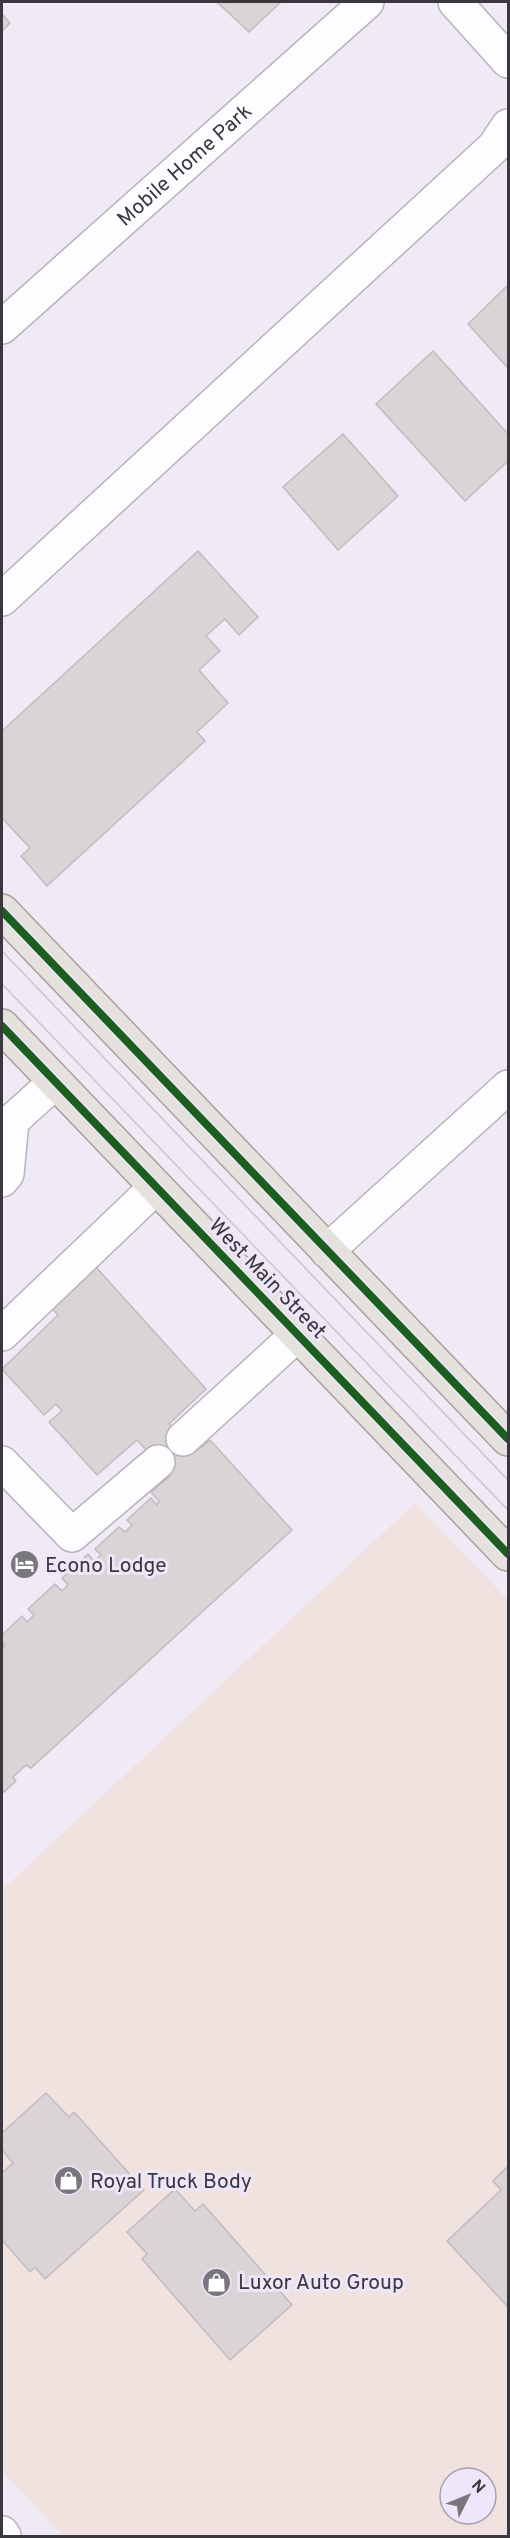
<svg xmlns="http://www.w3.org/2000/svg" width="510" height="2538" font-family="Overpass,sans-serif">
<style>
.commercial{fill:#f0e2df;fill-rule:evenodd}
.building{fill:#dad4d7;stroke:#c1bbbf;stroke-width:1.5}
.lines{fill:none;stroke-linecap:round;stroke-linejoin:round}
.minor-casing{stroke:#b6b3bb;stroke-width:36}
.major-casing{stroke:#a8a19d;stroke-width:36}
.minor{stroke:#fdfcfe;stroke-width:33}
.major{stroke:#e5e2dd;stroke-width:33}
.tram{stroke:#c7c6c9;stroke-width:1.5}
.cycleway-casing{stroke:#eee6f9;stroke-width:11}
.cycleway{stroke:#1b5e20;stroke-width:8}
.labels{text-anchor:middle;stroke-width:6;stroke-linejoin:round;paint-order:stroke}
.street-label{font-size:21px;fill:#3a373e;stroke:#eee6f9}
.poi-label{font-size:21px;fill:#3a373e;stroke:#eee6f9;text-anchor:start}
</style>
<rect width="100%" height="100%" fill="#efeaf5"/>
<path class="commercial" d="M415 1503 508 1600V2536H63L2 2471V1890ZM450 2478H486V2514H450Z"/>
<g class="building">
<polygon points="217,2 281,2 249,32"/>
<polygon points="2,14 10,23 2,31"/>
<polygon points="508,285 508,368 468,324"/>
<polygon points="433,351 508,434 508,461 465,501 376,404"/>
<polygon points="343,434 398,496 338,550 283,487"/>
<polygon points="198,551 258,617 239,635 225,619 206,636 220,651 199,670 228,703 197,732 205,741 47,886 21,856 30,848 2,818 2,731"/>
<polygon points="94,1265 206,1389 169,1424 195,1452 210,1440 292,1530 31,1768 26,1765 13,1777 16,1781 4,1792 2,1789 2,1649 5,1645 2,1641 2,1635 22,1616 27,1622 34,1615 28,1609 55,1584 62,1591 68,1585 62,1578 88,1554 94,1561 101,1555 95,1549 119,1527 125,1532 132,1525 127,1520 151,1498 157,1505 159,1501 151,1492 170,1476 137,1440 97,1475 49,1422 62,1411 56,1404 44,1415 2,1369 58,1315 50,1306"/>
<polygon points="46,2093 69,2117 74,2112 144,2190 45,2279 35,2267 30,2272 2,2240 2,2173 13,2163 2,2150 2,2133"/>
<polygon points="508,2166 508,2307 447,2241 501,2190 493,2181"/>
<polygon points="175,2189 195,2211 203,2204 292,2305 230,2360 142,2259 147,2254 127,2232"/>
</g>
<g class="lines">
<defs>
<g id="minor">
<polyline points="455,2 508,61"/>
<path id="s1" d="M2 327 367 2"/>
<polyline points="2,599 494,147 508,126"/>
<polyline points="2,1180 7,1174 12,1121 55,1082"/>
<polyline points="327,1251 508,1087"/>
<polyline points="2,1334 156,1187"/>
<polyline points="183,1439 298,1334"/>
<polyline points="2,1463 72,1535 158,1462"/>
<polyline points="2,2533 4,2536"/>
</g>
<g id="major">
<polyline points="2,911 508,1439"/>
<polyline points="2,1026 508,1554"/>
</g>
</defs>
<use href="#minor" class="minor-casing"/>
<use href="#major" class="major-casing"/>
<use href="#minor" class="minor"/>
<use href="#major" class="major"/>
<g class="tram">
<polyline points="2,951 508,1480"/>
<polyline points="2,984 508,1510"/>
</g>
<defs>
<g id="cycleway">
<polyline points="2,911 508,1439"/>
<polyline points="2,1026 508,1554"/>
</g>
</defs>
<use href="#cycleway" class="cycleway-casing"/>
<use href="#cycleway" class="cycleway"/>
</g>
<defs>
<symbol id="hotel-disc" viewBox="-11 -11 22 22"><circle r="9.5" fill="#79767e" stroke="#eee6f9"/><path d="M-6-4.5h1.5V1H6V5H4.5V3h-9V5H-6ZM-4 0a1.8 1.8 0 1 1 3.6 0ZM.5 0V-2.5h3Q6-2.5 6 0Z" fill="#fff"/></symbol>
<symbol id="shop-disc" viewBox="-11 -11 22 22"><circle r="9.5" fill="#79767e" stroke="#eee6f9"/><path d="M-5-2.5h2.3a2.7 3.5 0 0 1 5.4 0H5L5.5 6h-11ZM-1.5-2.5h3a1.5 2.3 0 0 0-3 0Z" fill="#fff"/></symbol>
</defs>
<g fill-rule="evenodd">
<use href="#hotel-disc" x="8" y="1548" width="33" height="33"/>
<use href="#shop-disc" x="52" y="2164" width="33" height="33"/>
<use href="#shop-disc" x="200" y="2266" width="33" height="33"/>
</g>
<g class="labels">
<g class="street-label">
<text dy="7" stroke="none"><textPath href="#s1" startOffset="244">Mobile Home Park</textPath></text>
<text transform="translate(268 1278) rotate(46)" y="7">West Main Street</text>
</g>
<g class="poi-label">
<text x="45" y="1572">Econo Lodge</text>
<text x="90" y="2188">Royal Truck Body</text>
<text x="238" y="2289">Luxor Auto Group</text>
</g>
</g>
<rect width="510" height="2538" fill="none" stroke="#3a373e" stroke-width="6"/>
<g transform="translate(468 2496) rotate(47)"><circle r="28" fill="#eee6f9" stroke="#a6a0ae" stroke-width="1.5"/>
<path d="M0-4.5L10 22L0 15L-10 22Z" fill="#79767e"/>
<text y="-9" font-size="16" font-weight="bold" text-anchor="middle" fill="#3a373e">N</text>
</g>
</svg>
